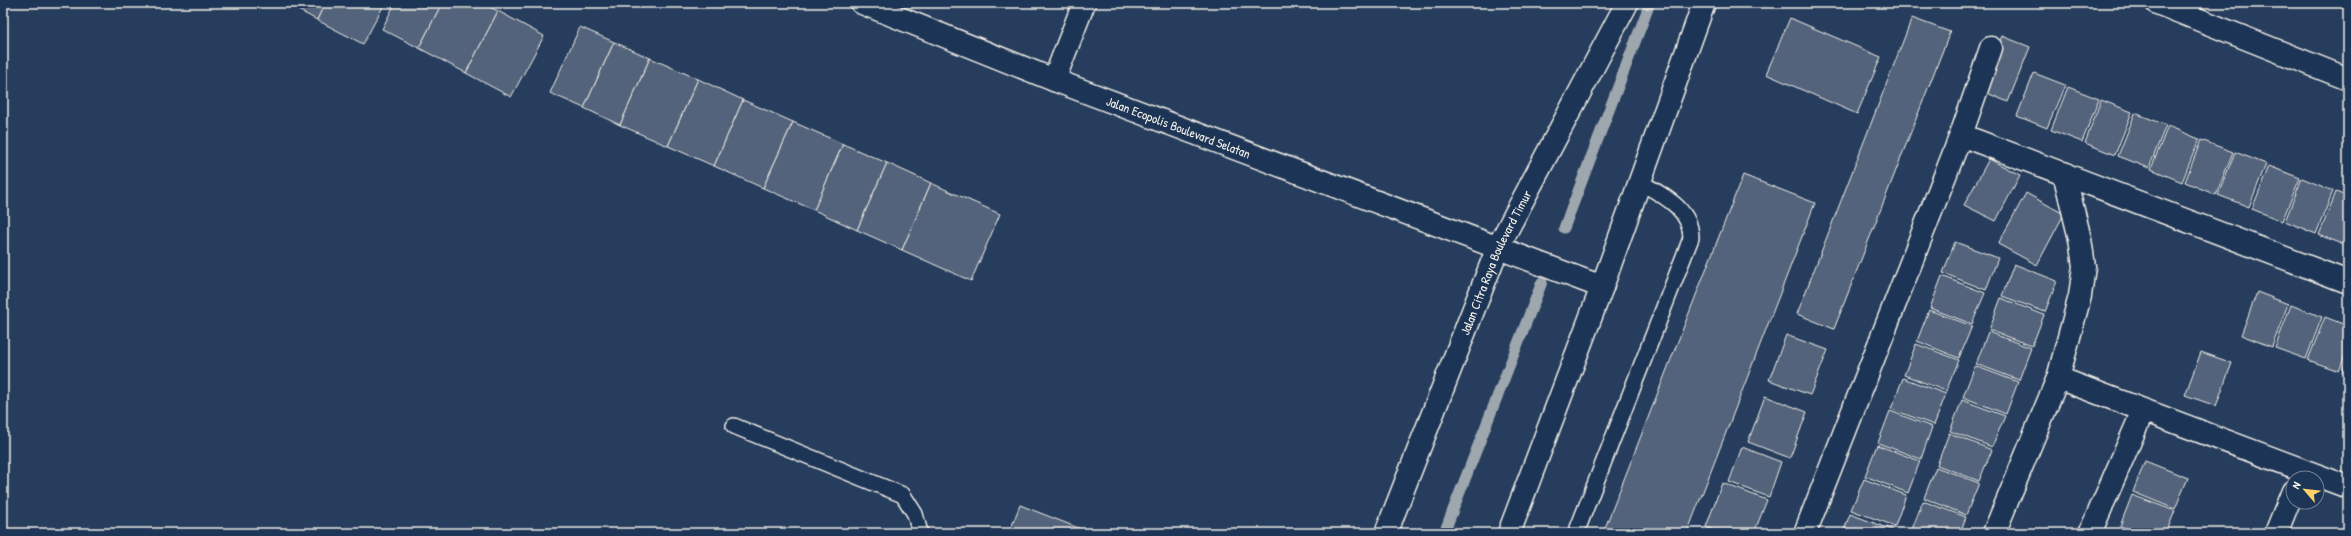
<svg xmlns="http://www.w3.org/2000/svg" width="2351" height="536" font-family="'Patrick Hand',sans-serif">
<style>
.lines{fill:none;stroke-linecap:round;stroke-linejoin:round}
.stream{stroke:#9fa7ae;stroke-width:11}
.building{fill:#52647b;stroke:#f4f1e8}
.service-casing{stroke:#f4f1e8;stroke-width:18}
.minor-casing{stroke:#f4f1e8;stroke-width:25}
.tertiary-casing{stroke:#f4f1e8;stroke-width:25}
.service{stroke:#1d3557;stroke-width:15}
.minor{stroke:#1d3557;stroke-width:22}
.tertiary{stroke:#1d3557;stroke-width:22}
.labels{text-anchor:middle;stroke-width:3.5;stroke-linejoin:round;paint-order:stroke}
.street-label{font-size:13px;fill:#f4f1e8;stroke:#1d3557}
</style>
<rect width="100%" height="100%" fill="#263d5d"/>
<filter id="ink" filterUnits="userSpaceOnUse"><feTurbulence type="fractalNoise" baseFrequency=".025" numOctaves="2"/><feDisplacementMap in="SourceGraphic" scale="8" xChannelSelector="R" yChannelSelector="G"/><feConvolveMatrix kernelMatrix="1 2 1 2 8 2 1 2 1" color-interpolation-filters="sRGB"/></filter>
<g filter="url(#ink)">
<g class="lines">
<g class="stream">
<polyline points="1564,228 1650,3"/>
<polyline points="1444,533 1542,282"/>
</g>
</g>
<g class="building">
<polygon points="285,3 325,3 317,20"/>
<polygon points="325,3 385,3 363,44 317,20"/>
<polygon points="395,3 442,3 419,48 382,29"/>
<polygon points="442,3 482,3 498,11 466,73 419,48"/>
<polygon points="2330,3 2348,3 2348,10"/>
<polygon points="498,11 544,36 511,97 466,73"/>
<polygon points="1790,18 1881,57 1857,114 1766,74"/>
<polygon points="1912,18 1950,32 1834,329 1797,314"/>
<polygon points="580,27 614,42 584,108 550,93"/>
<polygon points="2002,36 2030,47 2008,102 1980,90"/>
<polygon points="614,42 650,58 620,125 584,108"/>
<polygon points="650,58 698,79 668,146 620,125"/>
<polygon points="2034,73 2065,85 2047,128 2017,116"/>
<polygon points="698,79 743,100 714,166 668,146"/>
<polygon points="2068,87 2099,99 2082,142 2051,130"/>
<polygon points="743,100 793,122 763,188 714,166"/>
<polygon points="2101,100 2132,112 2115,155 2085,143"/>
<polygon points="2135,113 2166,125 2149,168 2118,156"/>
<polygon points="793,122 843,144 814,210 763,188"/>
<polygon points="2168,126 2199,139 2182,182 2151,169"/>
<polygon points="2201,140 2233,152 2216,195 2185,182"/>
<polygon points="843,144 887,163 857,230 814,210"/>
<polygon points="2235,152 2266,164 2249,207 2218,195"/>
<polygon points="1989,159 2020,175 1996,221 1964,205"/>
<polygon points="887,163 931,183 902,250 857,230"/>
<polygon points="2269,166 2300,178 2282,221 2252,209"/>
<polygon points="1743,175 1815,203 1687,533 1603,533"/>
<polygon points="2302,178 2333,191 2316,234 2285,221"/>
<polygon points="931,183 1000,214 971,281 902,250"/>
<polygon points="2336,192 2348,197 2348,246 2319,235"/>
<polygon points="2026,193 2064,214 2037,265 1998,244"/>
<polygon points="1955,242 1998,258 1986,290 1943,273"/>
<polygon points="2014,264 2057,281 2045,312 2002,296"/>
<polygon points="1942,276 1985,293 1972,324 1930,308"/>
<polygon points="2257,292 2288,304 2272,347 2241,335"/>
<polygon points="2001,298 2044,315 2032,346 1989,330"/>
<polygon points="2291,305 2322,317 2306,359 2275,348"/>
<polygon points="1929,310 1972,326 1959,358 1917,341"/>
<polygon points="2325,317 2348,326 2348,348 2339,371 2308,360"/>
<polygon points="1988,332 2031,348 2019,380 1976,364"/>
<polygon points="1786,335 1828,350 1810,395 1769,380"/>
<polygon points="1916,344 1959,360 1946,391 1904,375"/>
<polygon points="2201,352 2232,363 2216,406 2185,395"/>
<polygon points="2348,357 2348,375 2342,373"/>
<polygon points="1975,366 2018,382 2006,414 1963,397"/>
<polygon points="1903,378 1946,394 1934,425 1891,409"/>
<polygon points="1765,396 1807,412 1790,458 1748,442"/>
<polygon points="1962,400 2005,416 1992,447 1950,431"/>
<polygon points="1890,411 1932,427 1921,459 1878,443"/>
<polygon points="1949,433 1992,450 1979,481 1937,465"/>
<polygon points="1877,445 1920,461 1908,493 1865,476"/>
<polygon points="1742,447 1781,462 1769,497 1729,482"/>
<polygon points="2145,461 2188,478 2175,509 2133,492"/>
<polygon points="1936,467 1979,483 1966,515 1924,498"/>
<polygon points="1864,479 1906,495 1895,526 1851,510"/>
<polygon points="1722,483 1767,500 1754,533 1721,533 1706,527"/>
<polygon points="2132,495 2175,511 2166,533 2138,533 2120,526"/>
<polygon points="1923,501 1966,517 1960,533 1911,532"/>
<polygon points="1020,505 1091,533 1009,533"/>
<polygon points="1850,514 1893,530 1892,533 1843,533"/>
<polygon points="2119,529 2130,533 2117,533"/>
</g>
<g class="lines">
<defs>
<g id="service">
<polyline points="734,426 903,495 915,514 920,533"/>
<path d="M1576 533 1691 238C1691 208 1662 195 1640 182"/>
</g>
<g id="minor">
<polyline points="1054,80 1084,3"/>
<polyline points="1961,135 2348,282"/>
<polyline points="2058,378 2348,487"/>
<polyline points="1805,533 1961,135 1991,48"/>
<polyline points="1994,533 2058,378 2080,296 2084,266 2080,239 2064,173"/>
<polyline points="2090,533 2143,411"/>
<polyline points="2276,533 2293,491"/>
</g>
<g id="tertiary">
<path id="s1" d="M862 3 1054 80 1602 287"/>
<polyline points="2157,3 2348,79"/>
<path id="s2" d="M1386 533 1498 247 1627 3"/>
<polyline points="1509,533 1602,287 1704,3"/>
</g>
</defs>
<use href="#service" class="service-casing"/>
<use href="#minor" class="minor-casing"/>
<use href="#tertiary" class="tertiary-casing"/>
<use href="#service" class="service"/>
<use href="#minor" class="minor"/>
<use href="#tertiary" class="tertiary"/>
</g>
</g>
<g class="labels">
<g class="street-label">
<text dy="5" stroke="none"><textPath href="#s1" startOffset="340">Jalan Ecopolis Boulevard Selatan</textPath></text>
<text dy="5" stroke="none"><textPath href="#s2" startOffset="292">Jalan Citra Raya Boulevard Timur</textPath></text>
</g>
</g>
<rect width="2351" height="536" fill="none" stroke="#1d3557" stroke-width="16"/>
<rect x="8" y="8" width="2335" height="520" fill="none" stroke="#f4f1e8" stroke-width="1.5" filter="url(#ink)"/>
<g transform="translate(2305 490) rotate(298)"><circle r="19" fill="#1d3557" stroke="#738091"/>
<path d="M0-3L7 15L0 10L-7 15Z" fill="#ffd166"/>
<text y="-6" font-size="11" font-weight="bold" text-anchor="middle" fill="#f4f1e8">N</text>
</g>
</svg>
